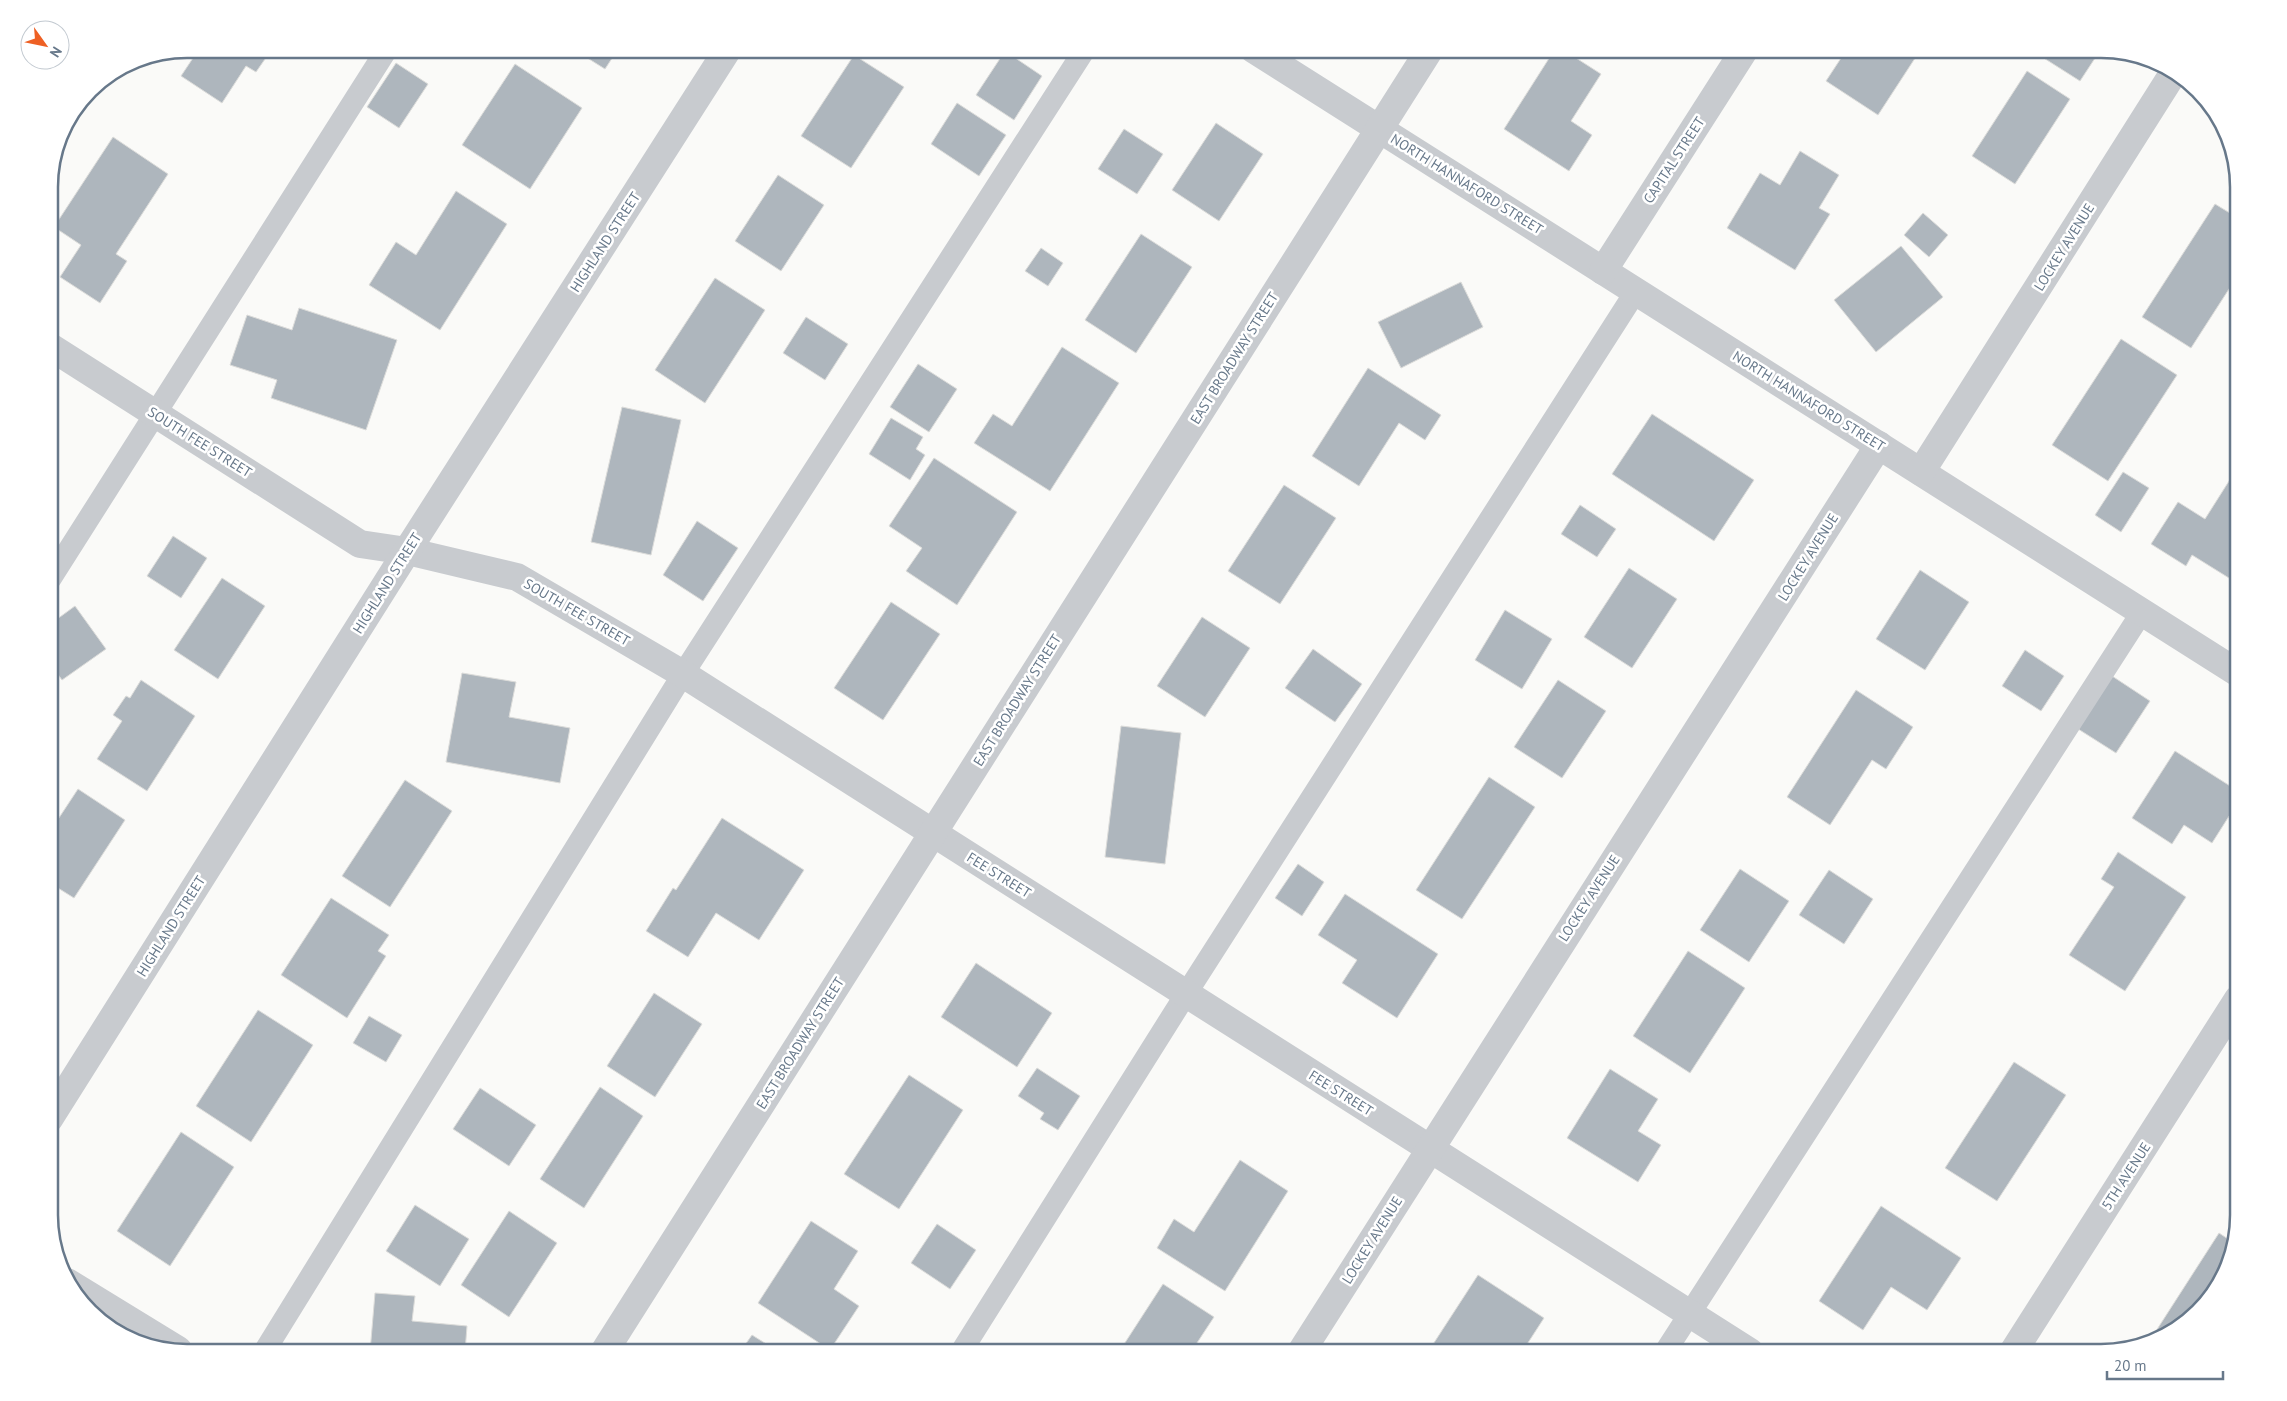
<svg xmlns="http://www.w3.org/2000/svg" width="2287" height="1401" font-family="'PT Sans',sans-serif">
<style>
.building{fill:#aeb6bd;stroke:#dcdcda}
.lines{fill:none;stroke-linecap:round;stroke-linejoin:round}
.service{stroke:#c8cbcf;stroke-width:22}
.minor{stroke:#c8cbcf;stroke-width:28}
.tertiary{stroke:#c8cbcf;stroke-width:28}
.labels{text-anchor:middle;stroke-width:5;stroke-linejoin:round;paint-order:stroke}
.street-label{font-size:14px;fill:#67788a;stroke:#fff}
.rim{fill:none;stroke:#67788a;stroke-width:2.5}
</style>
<rect width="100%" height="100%" fill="#fafaf8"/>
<g class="building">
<polygon points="199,49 272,49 256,72 246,66 222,103 181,76"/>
<polygon points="573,49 618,49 605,69"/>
<polygon points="906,49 925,49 919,57"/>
<polygon points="1555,49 1562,49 1601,74 1571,121 1592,135 1569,171 1504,129"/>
<polygon points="1847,49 1921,49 1878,115 1826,81"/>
<polygon points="2043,49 2101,49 2080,81 2039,55"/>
<polygon points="1005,51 1042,76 1014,120 976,95"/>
<polygon points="854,55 904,87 851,168 801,136"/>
<polygon points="396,63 428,84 399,128 367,107"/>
<polygon points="515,64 582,108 530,189 462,145"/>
<polygon points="2027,71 2070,99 2015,184 1972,156"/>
<polygon points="957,103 1006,135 979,176 931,144"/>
<polygon points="1216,123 1263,154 1219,221 1172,190"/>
<polygon points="1124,129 1163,154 1137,194 1098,169"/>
<polygon points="113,137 168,174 116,254 127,261 100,303 60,277 81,245 54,227"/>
<polygon points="1800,151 1839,175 1819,208 1830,214 1795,270 1727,228 1760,173 1780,185"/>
<polygon points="778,175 824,205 781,271 735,241"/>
<polygon points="456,191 507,224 440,330 369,285 396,242 416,255"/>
<polygon points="2215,204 2238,218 2238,275 2191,348 2142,317"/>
<polygon points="1923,213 1948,235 1929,257 1904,235"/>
<polygon points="1141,234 1192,267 1136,353 1085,320"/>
<polygon points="1901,246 1943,297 1876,352 1834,300"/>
<polygon points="1041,248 1063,263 1048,286 1025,271"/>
<polygon points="715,278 765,310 705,403 655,370"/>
<polygon points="1461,282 1483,327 1401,368 1378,322"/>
<polygon points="299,308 397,340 366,430 271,398 277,380 230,365 247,315 292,330"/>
<polygon points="806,317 848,344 825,380 783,353"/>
<polygon points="2121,339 2177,375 2108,481 2052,445"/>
<polygon points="1062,347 1119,383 1050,491 974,443 993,414 1012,426"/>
<polygon points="918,364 957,389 929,432 890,407"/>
<polygon points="1368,368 1441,415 1425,440 1399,423 1359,486 1312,456"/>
<polygon points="622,407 681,420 651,555 591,542"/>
<polygon points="1652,414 1754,480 1714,541 1612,474"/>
<polygon points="891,418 923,437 916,449 925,455 910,480 869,454"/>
<polygon points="934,458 1017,512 957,605 906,571 922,548 889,526"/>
<polygon points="2236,470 2238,471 2237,583 2192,555 2186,566 2151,544 2178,502 2205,519"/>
<polygon points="2123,472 2149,488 2121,532 2095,515"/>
<polygon points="1284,485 1336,518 1280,604 1228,571"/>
<polygon points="1580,505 1616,529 1597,557 1561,534"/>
<polygon points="697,521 738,548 703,601 663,575"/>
<polygon points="173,536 207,558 181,598 147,576"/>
<polygon points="1629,568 1677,599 1632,668 1584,637"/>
<polygon points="1920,570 1969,602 1925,670 1876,639"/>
<polygon points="222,578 265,606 218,679 174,650"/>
<polygon points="891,602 940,634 883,720 834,688"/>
<polygon points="75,606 106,649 62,680 49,662 49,625"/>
<polygon points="1505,610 1552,639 1522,689 1475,660"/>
<polygon points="1202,617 1250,648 1205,717 1157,686"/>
<polygon points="1313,649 1362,684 1335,722 1285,688"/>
<polygon points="2025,650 2064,676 2041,711 2002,686"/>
<polygon points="462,673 516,682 509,717 570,728 560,783 446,762"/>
<polygon points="2109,674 2150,701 2116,753 2075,727"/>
<polygon points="141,680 195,716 147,791 97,759 122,721 113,715 126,696 130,698"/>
<polygon points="1558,680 1606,711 1562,778 1514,747"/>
<polygon points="1856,690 1913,727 1886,769 1872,760 1830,825 1787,797"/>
<polygon points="1121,726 1181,733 1165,864 1105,857"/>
<polygon points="2175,751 2238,791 2238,802 2212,843 2184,825 2172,844 2132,818"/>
<polygon points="1489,777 1535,807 1462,919 1416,890"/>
<polygon points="405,780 452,811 390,907 342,876"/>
<polygon points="78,789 125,820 74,898 58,888 49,903 49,833"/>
<polygon points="722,818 804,870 759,940 716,913 688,957 646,931 673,888 676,890"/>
<polygon points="2118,852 2186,897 2125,991 2069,955 2114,887 2101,879"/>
<polygon points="1298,864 1324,882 1302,916 1275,898"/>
<polygon points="1740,869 1789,901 1749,962 1700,930"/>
<polygon points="1829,870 1873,899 1844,944 1799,915"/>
<polygon points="1345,894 1438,954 1397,1018 1342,983 1357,960 1318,935"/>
<polygon points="331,898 389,935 378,951 386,956 347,1018 281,975"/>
<polygon points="1688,951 1745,988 1690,1073 1633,1036"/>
<polygon points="976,963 1052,1013 1017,1067 941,1017"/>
<polygon points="654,993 702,1024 655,1097 607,1066"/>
<polygon points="258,1010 313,1045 251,1142 196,1106"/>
<polygon points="369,1016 402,1035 386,1062 353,1043"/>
<polygon points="2014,1062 2066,1095 1997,1201 1945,1168"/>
<polygon points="1037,1068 1080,1096 1058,1130 1040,1119 1044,1113 1018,1096"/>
<polygon points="1610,1069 1658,1099 1638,1131 1661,1145 1638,1182 1567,1138"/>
<polygon points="909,1075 963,1110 899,1209 844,1174"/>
<polygon points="600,1087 643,1116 584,1208 540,1179"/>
<polygon points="480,1088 536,1125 509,1166 453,1129"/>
<polygon points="181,1132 234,1167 170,1266 117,1231"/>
<polygon points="1240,1160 1288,1191 1225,1291 1157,1248 1174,1219 1194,1232"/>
<polygon points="415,1205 469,1239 440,1286 386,1251"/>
<polygon points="1881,1206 1961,1258 1927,1310 1891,1287 1863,1330 1819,1301"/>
<polygon points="509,1211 557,1243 509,1317 461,1285"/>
<polygon points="811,1221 858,1251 834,1289 859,1306 830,1350 758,1303"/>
<polygon points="937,1224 976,1250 950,1289 911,1263"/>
<polygon points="2219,1233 2231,1241 2220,1284 2170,1334 2162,1336 2156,1331"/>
<polygon points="1478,1275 1544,1318 1522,1352 1428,1352"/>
<polygon points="1163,1284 1214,1317 1191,1352 1119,1352"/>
<polygon points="375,1293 415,1296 412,1321 467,1326 465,1352 370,1352"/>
<polygon points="752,1335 779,1352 740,1352"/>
</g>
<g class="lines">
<g class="service">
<polyline points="49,581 387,49"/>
<polyline points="264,1352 683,674 1085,49"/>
<polyline points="961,1352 1186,994 1636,291"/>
<polyline points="1665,1352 2142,612"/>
</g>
<g class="minor">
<polyline points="1253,49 2238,673"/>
<polyline points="1603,271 1745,49"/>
<polyline points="49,346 360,544 407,551 517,577 683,674 1750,1352"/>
<polyline points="1921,472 2174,72"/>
<polyline points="49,1119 407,551 728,49"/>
<polyline points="67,1282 178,1350"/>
<polyline points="1301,1352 1879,445"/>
<polyline points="2013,1352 2238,999"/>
</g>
<polyline class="tertiary" points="604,1352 1430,49"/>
</g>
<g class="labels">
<g class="street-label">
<text transform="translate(1674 160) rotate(-57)" y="5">CAPITAL STREET</text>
<text transform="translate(1467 184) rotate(32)" y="5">NORTH HANNAFORD STREET</text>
<text transform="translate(605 242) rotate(-57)" y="5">HIGHLAND STREET</text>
<text transform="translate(2064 247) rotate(-58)" y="5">LOCKEY AVENUE</text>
<text transform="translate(1234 358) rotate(-58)" y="5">EAST BROADWAY STREET</text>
<text transform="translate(1809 401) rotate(32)" y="5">NORTH HANNAFORD STREET</text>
<text transform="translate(200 442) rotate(32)" y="5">SOUTH FEE STREET</text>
<text transform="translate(1808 557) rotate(-58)" y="5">LOCKEY AVENUE</text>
<text transform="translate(387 583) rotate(-58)" y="5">HIGHLAND STREET</text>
<text transform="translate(577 612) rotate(30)" y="5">SOUTH FEE STREET</text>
<text transform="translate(1017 700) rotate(-58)" y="5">EAST BROADWAY STREET</text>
<text transform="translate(999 875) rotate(32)" y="5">FEE STREET</text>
<text transform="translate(1589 898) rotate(-57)" y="5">LOCKEY AVENUE</text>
<text transform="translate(171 926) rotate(-58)" y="5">HIGHLAND STREET</text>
<text transform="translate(800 1043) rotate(-58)" y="5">EAST BROADWAY STREET</text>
<text transform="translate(1341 1093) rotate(32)" y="5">FEE STREET</text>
<text transform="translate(2126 1176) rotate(-57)" y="5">5TH AVENUE</text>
<text transform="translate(1372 1240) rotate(-58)" y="5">LOCKEY AVENUE</text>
</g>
</g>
<path d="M0 0H2287V1401H0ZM187 58H2101A129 129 0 0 1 2230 187V1215A129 129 0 0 1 2101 1344H187A129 129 0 0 1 58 1215V187A129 129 0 0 1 187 58Z" fill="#fff" fill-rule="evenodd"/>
<path class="rim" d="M187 58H2101A129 129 0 0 1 2230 187V1215A129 129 0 0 1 2101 1344H187A129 129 0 0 1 58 1215V187A129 129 0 0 1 187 58Z"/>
<g transform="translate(45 45) rotate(123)"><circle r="24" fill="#ffffff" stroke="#c2c9d0"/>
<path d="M0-4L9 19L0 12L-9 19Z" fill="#ee6024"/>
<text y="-8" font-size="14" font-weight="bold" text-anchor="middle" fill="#67788a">N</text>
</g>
<path d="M2107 1371v8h116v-8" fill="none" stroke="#67788a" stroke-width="2.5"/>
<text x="2114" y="1371" font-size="15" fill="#67788a" stroke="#ffffff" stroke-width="4" paint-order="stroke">20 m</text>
</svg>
